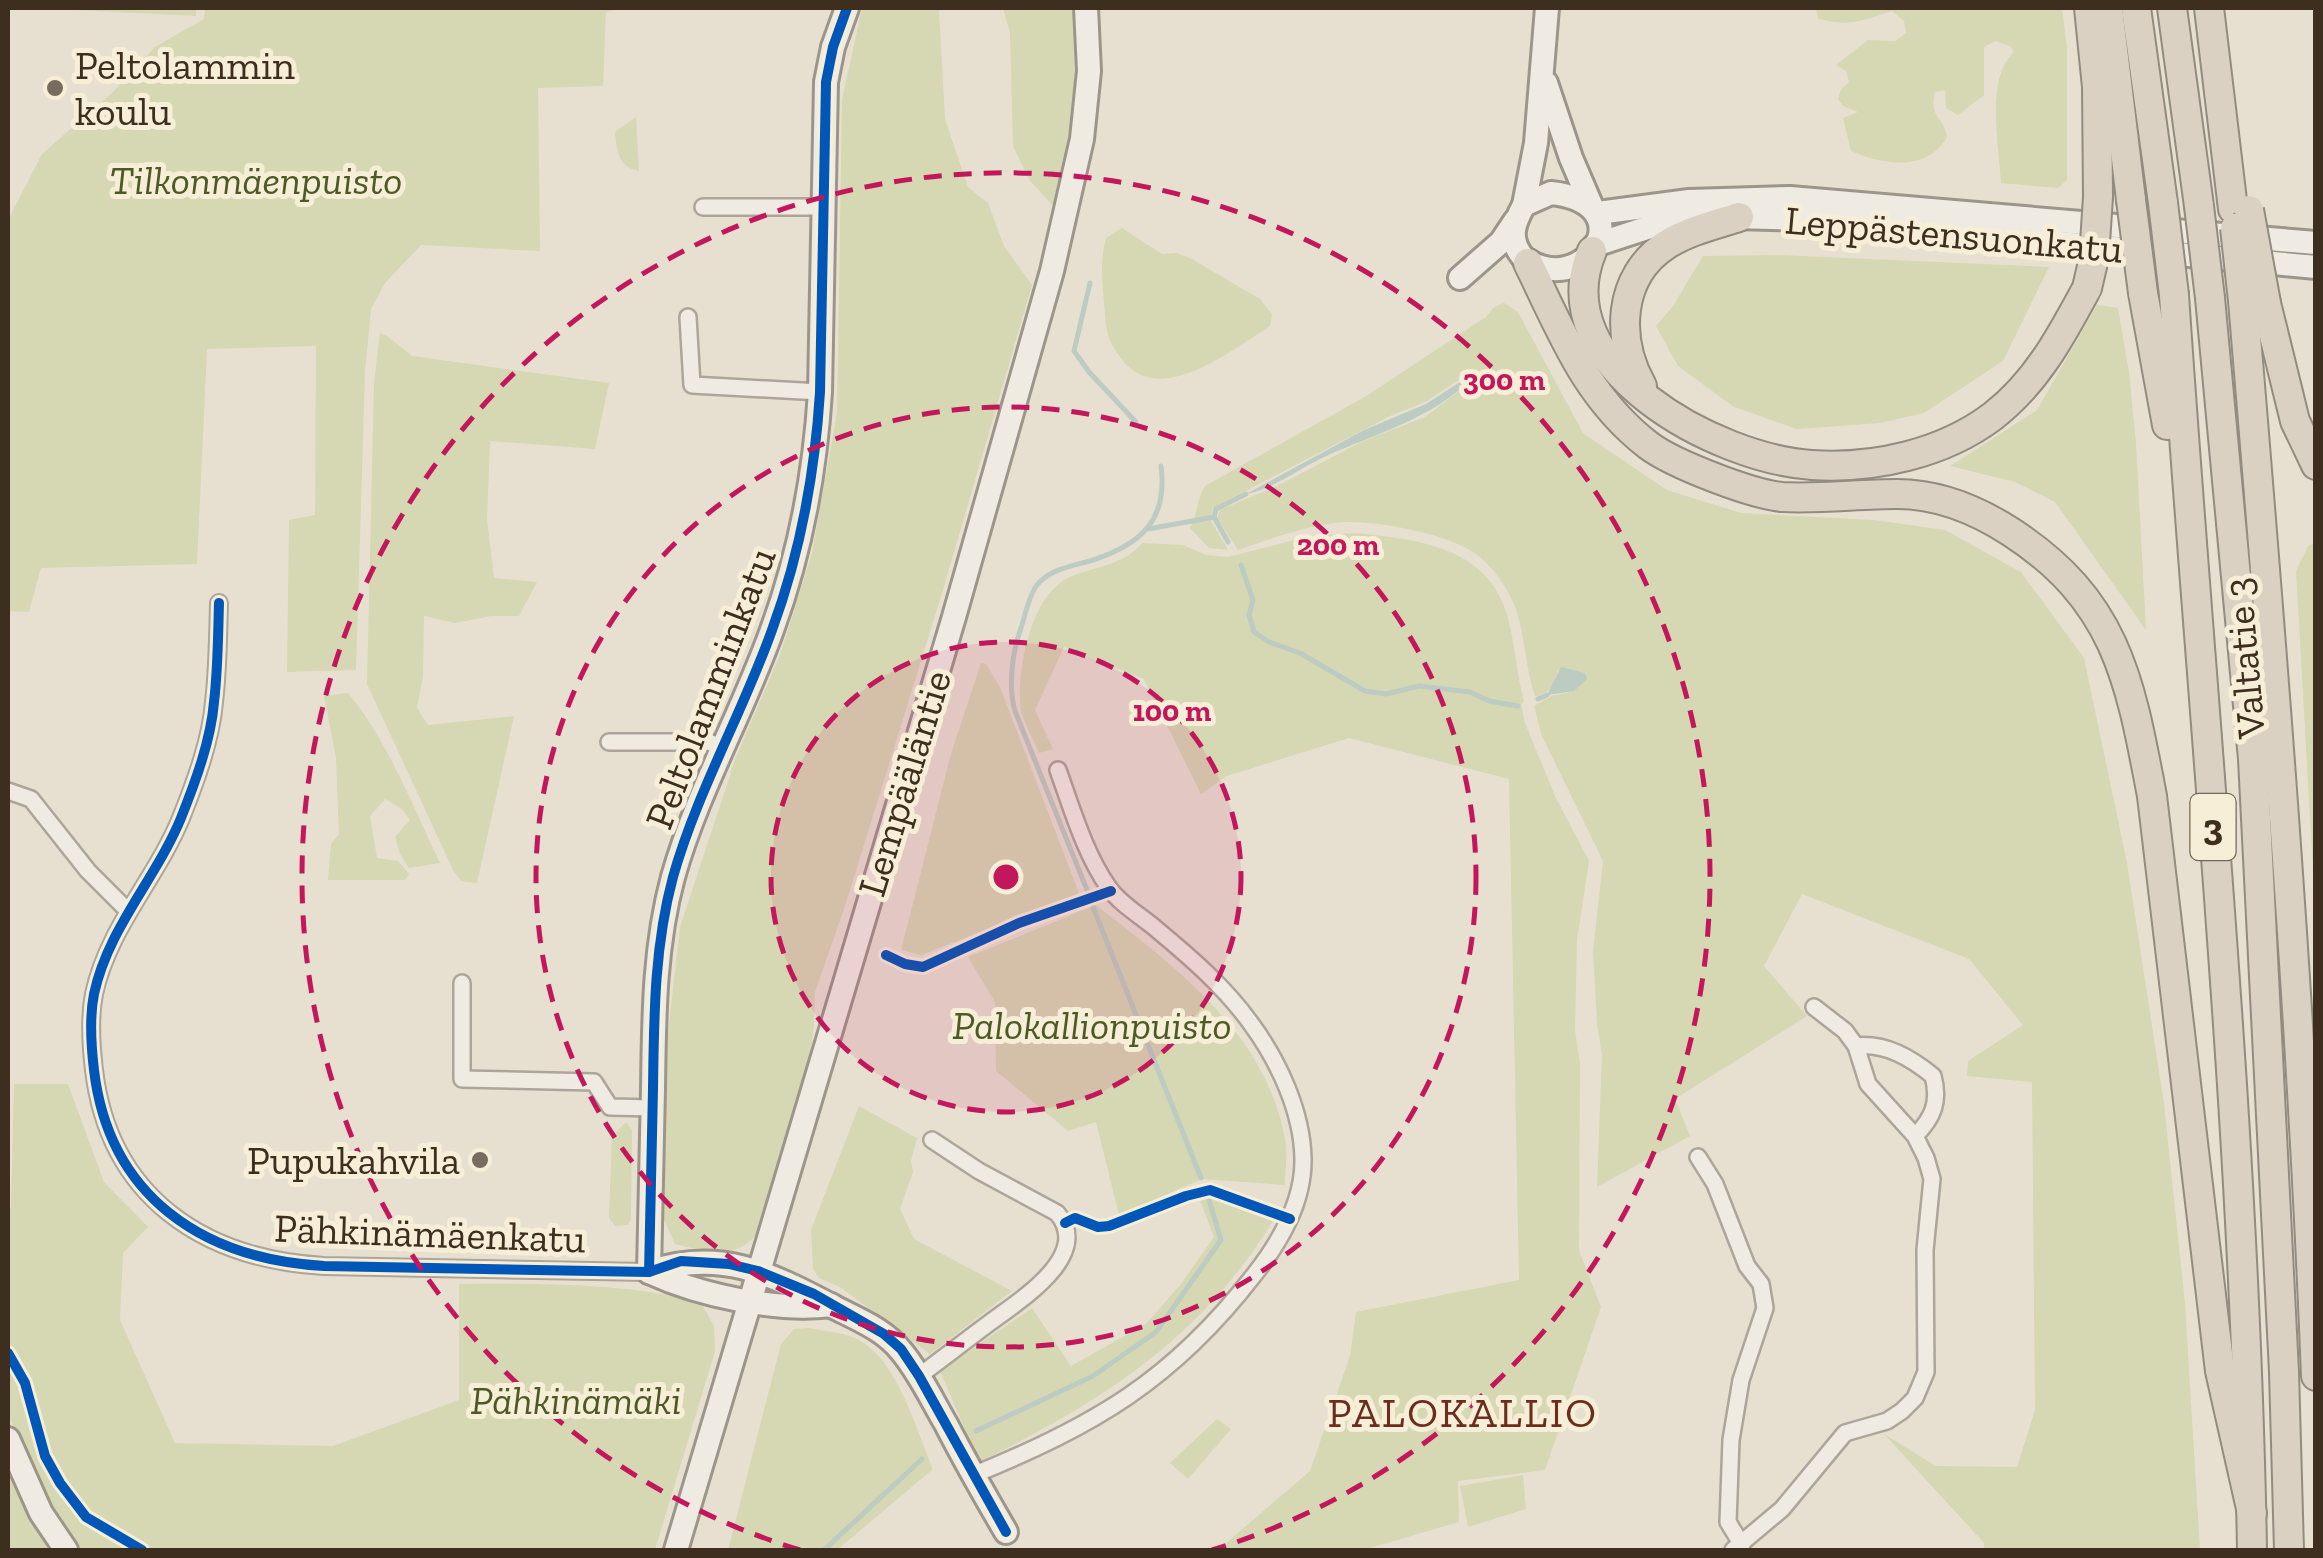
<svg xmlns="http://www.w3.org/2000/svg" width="2323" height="1558" font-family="'Zilla Slab',serif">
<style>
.green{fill:#d6d7b3}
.water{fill:#bcccc2}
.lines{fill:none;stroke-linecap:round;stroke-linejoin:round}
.stream{stroke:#bcccc2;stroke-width:5}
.street-casing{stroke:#ada599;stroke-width:20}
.secondary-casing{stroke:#9c958a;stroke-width:28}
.highway-casing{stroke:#928b80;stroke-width:32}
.street{stroke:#efebe3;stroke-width:15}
.secondary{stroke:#efebe3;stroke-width:22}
.highway{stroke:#dad1c2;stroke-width:28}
.highway-bridge-casing{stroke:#928b80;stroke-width:32;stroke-linecap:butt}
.highway-bridge{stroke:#dad1c2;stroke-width:28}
.cycleway-casing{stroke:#f7eed8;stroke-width:16}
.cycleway{stroke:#0057b8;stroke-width:10}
.ring{fill:none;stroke:#c2185b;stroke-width:5;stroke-dasharray:18 12}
.poi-dot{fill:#786c5e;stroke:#f7eed8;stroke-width:4}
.labels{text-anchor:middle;stroke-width:10;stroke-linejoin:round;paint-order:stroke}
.shield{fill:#f7eed8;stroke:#756857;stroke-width:2.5}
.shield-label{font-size:38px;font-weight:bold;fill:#3d2e20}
.poi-label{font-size:40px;fill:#3d2e20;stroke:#f7eed8;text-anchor:start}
.park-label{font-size:40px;font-style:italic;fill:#4d5a26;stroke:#f7eed8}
.street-label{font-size:40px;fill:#3d2e20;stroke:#f7eed8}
.neighbourhood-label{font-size:42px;letter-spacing:2.5px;fill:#6b2e1e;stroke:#f7eed8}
.centre{fill:#c2185b;stroke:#f7eed8;stroke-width:5}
.ring-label{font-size:30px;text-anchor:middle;font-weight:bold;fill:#c2185b;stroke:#f7eed8;stroke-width:10;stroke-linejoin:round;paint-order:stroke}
</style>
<rect width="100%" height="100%" fill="#e7e0d1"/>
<g class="green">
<polygon points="35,8 196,8 196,16"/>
<polygon points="205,8 626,8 606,12 603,86 538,88 540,251 421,245 385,283 371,309 365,372 356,670 287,672 289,520 315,515 316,346 207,349 197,564 41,568 29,612 8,611 8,220 42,154 114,91 155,47 204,19"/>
<path d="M862 8H939L945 119 968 187 988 203 1004 246 1032 285 943 590 845 906 815 992 814 1026 809 1058 759 1230C741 1261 705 1252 675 1244L661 1213 665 1060 680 927 736 757 780 655 812 553 837 413 842 100Z"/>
<polygon points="1003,8 1072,8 1076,110 1057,210 1030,181 1013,146 1010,33"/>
<path d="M1816 8H2062L2067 48V180L2058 188 2001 183C1999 146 1985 78 2014 52L2010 46 1995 41 1984 47V95L1958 115 1946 108 1945 90 1935 92C1929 119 1943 114 1947 137 1928 172 1882 165 1851 151L1843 118 1858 112 1843 106 1838 99 1841 89 1849 82 1846 71 1836 65 1868 40 1895 41 1906 33 1904 21 1892 11C1866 20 1845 28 1818 18Z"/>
<path d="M636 117 639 171C618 167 617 151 615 132Z"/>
<path d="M1122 228 1162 254 1176 253 1190 258 1260 299 1272 314 1270 326C1231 350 1158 411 1120 357 1109 343 1106 332 1105 314 1103 288 1099 264 1106 238Z"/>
<polygon points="1780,255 2049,267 2003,361 1924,413 1880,423 1797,429 1734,407 1678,366 1656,326 1673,306 1703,256"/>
<path d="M1504 303 1518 312 1583 433 1667 490 1741 513 1874 520 1945 530 2021 572 2084 658 2127 863 2164 1104 2185 1303 2200 1550H1984V1543L1884 1434 1936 1466 2017 1467 2035 1410 2032 1082 1967 1076 1968 1061 2023 1025 1969 959 1802 894 1764 966 1807 1016 1675 1099 1690 1136 1597 1187 1602 1055 1597 1024 1593 951 1603 861 1541 734 1534 706 1552 696 1574 691 1577 673 1558 670C1555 685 1550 693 1535 696 1525 668 1525 633 1515 607 1508 589 1495 570 1480 557 1454 534 1368 518 1334 523 1301 527 1269 540 1238 550L1217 518 1220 510 1279 485 1361 442 1425 417 1467 385 1464 380H1459L1425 402 1390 416 1213 508 1210 519 1228 550 1209 548 1190 528C1198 514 1196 501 1205 486L1368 395 1486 317 1494 307Z"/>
<polygon points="2097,305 2118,308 2129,372 2136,443 2146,630 2055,502 2015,482 1950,466 2037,410"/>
<polygon points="380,333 387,336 412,356 609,383 595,449 490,441 487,519 494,578 537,582 519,616 491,616 455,623 424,616 423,676 417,708 428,725 514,716 477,883 461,881 453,870 367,684 374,383"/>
<path d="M1357 533C1418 540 1489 546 1508 618 1515 646 1517 674 1524 702L1521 704 1525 723 1555 796 1589 861 1577 940 1575 1030 1580 1064 1579 1250 1601 1307 1545 1470 1458 1481 1459 1522 1363 1550H1218L1310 1471 1350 1356 1356 1312 1519 1280 1509 779 1349 738 1227 776 1201 794 1144 679 1064 647 1035 710 1053 749 1039 753C1033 738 1020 717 1020 701 1019 662 1032 592 1072 576 1095 567 1126 564 1142 543L1183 545 1206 555 1228 557 1310 536Z"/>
<polygon points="2315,543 2315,906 2296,571 2308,546"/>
<polygon points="981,663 986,664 1000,687 1079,893 921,955 901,950 951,754"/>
<path d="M348 693C389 743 412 805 440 863L409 868 400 854 395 837 410 820 402 809 385 799 370 816 377 858 398 861 409 874 405 880H328L331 844 339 834 338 809 336 758 324 696Z"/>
<path d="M1096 905C1175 967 1266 1033 1285 1139 1288 1153 1285 1170 1285 1185L1202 1179 1119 1215 1096 1122 1068 1131 996 1071 995 1002 968 957Z"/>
<path d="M14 1084H68L104 1182 148 1227 123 1253 120 1320 175 1443 333 1446 459 1400V1284C541 1283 620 1283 700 1301L714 1326 715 1351 655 1550H80L54 1521 8 1414V1209L11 1208Z"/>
<polygon points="859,1106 917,1138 911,1161 913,1172 900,1209 914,1239 1012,1291 930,1354 840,1287 819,1278 813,1269 811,1230"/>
<polygon points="626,1122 632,1130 631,1219 628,1225 615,1226 609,1218 612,1136"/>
<path d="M1215 1197 1275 1218C1201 1339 1103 1401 979 1462L940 1371 1032 1308 1071 1366 1146 1324 1181 1284 1214 1237 1199 1198Z"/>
<path d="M809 1328C824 1331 841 1332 855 1338 897 1357 916 1429 933 1469L837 1550H728L781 1344 794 1329Z"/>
<polygon points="1217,1419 1231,1429 1188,1479 1170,1463"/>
<polygon points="8,1466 22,1503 50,1550 8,1550"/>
<polygon points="1523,1475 1526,1509 1468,1527 1460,1486"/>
</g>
<g class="water">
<path d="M1460 382 1466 384C1424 423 1366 436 1316 461 1293 473 1272 489 1246 494L1364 430 1426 404Z"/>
<polygon points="1561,667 1585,673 1587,679 1574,691 1547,695"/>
</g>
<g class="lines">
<g class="stream">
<polyline points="1090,283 1074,351 1089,372 1136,422"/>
<polyline points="1214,517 1216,509 1246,494"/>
<polyline points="1148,529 1214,517 1228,542"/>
<polyline points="1241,565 1253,600 1249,615 1254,632 1269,642 1300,653 1365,691 1386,694 1419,686 1470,692 1489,701 1518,706"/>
<polyline points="1538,699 1547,695"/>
<path d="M1087 890 1015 711C1008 687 1012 652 1021 628 1025 616 1029 595 1037 585 1051 568 1074 566 1093 560 1142 544 1168 519 1161 466"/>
<polyline points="1093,907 1201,1178"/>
<polyline points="976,1431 1093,1376 1156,1332 1221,1240 1209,1200"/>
<polyline points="824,1550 922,1459"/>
</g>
<defs>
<g id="street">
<polyline points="703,207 824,207"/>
<polyline points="688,317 692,385 820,392"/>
<path d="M219 603C218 636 218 669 214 702 211 740 195 783 181 818 156 879 108 928 94 994 89 1019 91 1045 94 1070 109 1196 202 1259 324 1266L649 1272"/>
<polyline points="609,742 709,742 723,749"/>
<polyline points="8,791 31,799 88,871 127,910"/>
<polyline points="462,983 462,1079 594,1082 610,1107 653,1108"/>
<polyline points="1814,1007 1845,1031 1856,1046"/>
<polyline points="1698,1157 1715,1184 1747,1266 1761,1284 1765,1308 1741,1380 1731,1440 1728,1522 1742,1545"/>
<path d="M919 1376C942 1359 965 1341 988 1324 1017 1302 1094 1256 1057 1213L979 1171 932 1140"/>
<path d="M973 1475C1094 1426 1173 1380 1254 1275 1280 1242 1304 1202 1303 1158 1302 1112 1279 1062 1252 1025 1225 987 1191 958 1155 928 1141 916 1120 904 1109 888 1085 854 1072 809 1058 770"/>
<path d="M1733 1550 1782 1509 1845 1433 1887 1421 1902 1411 1915 1398 1926 1372 1925 1250 1932 1179 1926 1158 1915 1136 1868 1084 1856 1046C1886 1043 1911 1058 1933 1076 1940 1102 1933 1118 1915 1136"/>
</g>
<g id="secondary">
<polyline points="1546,83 1571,158 1592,207"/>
<path d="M1551 193C1637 202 1596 283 1541 267 1533 264 1527 263 1522 256 1508 238 1514 223 1524 205Z"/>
<polyline points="1524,205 1536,143 1547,8"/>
<polyline points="1598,213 1689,201 1790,198 2316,243"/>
<polyline points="1595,245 1659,224 1701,216 1806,219 2316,267"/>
<polyline points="1460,278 1501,242 1515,221"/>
<path d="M649 1272C650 1211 652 1150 653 1089 654 1018 654 947 673 877 697 792 742 714 772 630 800 554 815 472 820 392L826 82 833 47 847 8"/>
<path d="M649 1272C720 1248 769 1273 832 1306 857 1319 884 1329 902 1352 920 1374 932 1400 946 1424 965 1461 985 1496 1006 1532"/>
<path d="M649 1272C699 1295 776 1312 831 1305"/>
<polyline points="8,1439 41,1513 66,1550"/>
<polyline points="676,1550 954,617 1052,271 1082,139 1089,71 1086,8"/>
</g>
<g id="highway">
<polyline points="2089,8 2097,87 2098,197"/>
<polyline points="2108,8 2131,200"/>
<polyline points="2136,8 2163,203"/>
<polyline points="2172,8 2199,206"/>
<polyline points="2209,8 2233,209"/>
<path d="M1592 251C1543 367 1717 459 1812 465 1873 469 1943 454 1993 416 2037 382 2061 336 2087 288"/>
<path d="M1528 263C1562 332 1585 396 1648 445 1673 464 1751 494 1782 497 1820 499 1859 494 1897 494 1938 494 1977 510 2011 532 2117 601 2130 680 2152 796L2220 1371 2252 1513"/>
<polyline points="2143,293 2167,425"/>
<path d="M2174 295C2202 713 2245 1131 2252 1550"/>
<polyline points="2210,298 2253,759 2284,1372 2289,1550"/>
<path d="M2243 301C2273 659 2302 1017 2316 1376"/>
<polyline points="2266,303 2295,421 2316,465"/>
<path d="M1642 386C1616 340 1617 277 1666 245 1688 231 1714 225 1739 217"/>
</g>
</defs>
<use href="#street" class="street-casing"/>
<use href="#secondary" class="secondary-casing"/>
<use href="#highway" class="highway-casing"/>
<use href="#street" class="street"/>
<use href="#secondary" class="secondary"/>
<use href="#highway" class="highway"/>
<defs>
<g id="highway-bridge">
<polyline points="2131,200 2143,293"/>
<polyline points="2163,203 2174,295"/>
<polyline points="2199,206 2210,298"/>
<polyline points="2249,210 2266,303"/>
<polyline points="2235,228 2243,301"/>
<polyline points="2087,288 2094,258 2098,197"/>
</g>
</defs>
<use href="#highway-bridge" class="highway-bridge-casing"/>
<use href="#highway-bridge" class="highway-bridge"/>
<defs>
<g id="cycleway">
<path d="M219 603C218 636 218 669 214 702 211 740 195 783 181 818 156 879 108 928 94 994 89 1019 91 1045 94 1070 109 1196 202 1259 324 1266L649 1272 681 1261 729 1264 758 1271 814 1294 884 1334 901 1349 919 1376 1006 1532"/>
<polyline points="886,955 905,964 923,967 1019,923 1111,891"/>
<polyline points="1065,1223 1075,1218 1098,1227 1109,1226 1186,1196 1210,1190 1290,1219"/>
<path d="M649 1272C650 1211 652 1150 653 1089 654 1018 654 947 673 877 697 792 742 714 772 630 800 554 815 472 820 392L826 82 833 47 847 8"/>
<polyline points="8,1353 25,1383 45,1456 60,1483 86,1517 142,1550"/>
</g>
</defs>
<use href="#cycleway" class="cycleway-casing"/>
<use href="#cycleway" class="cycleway"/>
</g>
<circle cx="1006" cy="877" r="235" fill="#c2185b" fill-opacity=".12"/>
<g class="ring">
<circle cx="1006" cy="877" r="235"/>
<circle cx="1006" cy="877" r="470"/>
<path d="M800 1550A704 704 0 1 1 1212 1550"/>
</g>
<g class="poi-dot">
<circle cx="55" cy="88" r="10"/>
<circle cx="480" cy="1160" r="10"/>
</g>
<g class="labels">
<rect class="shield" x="2190.5" y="794" width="45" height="66" rx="8"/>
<g class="shield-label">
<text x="2213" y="840">3</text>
</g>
<g class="poi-label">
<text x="75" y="79">Peltolammin<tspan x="75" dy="46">koulu</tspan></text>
<text x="460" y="1174" text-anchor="end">Pupukahvila</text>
</g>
<g class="park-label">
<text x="256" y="194">Tilkonmäenpuisto</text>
<text x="1092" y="1039">Palokallionpuisto</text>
<text x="576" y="1414">Pähkinämäki</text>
</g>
<g class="street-label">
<text transform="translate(1954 234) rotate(5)" y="14">Leppästensuonkatu</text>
<text transform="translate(2244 658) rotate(-95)" y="14">Valtatie 3</text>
<text transform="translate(710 688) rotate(-69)" y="14">Peltolamminkatu</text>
<text transform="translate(904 783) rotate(-73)" y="14">Lempääläntie</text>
<text transform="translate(430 1233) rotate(2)" y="14">Pähkinämäenkatu</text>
</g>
<g class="neighbourhood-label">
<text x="1463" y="1427">PALOKALLIO</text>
</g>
</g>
<circle cx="1006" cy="877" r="15" class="centre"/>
<g class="ring-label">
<text x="1504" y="390">300 m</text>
<text x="1338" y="555">200 m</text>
<text x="1172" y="721">100 m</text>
</g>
<rect width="2323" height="1558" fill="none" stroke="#3d2e20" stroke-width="20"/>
</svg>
